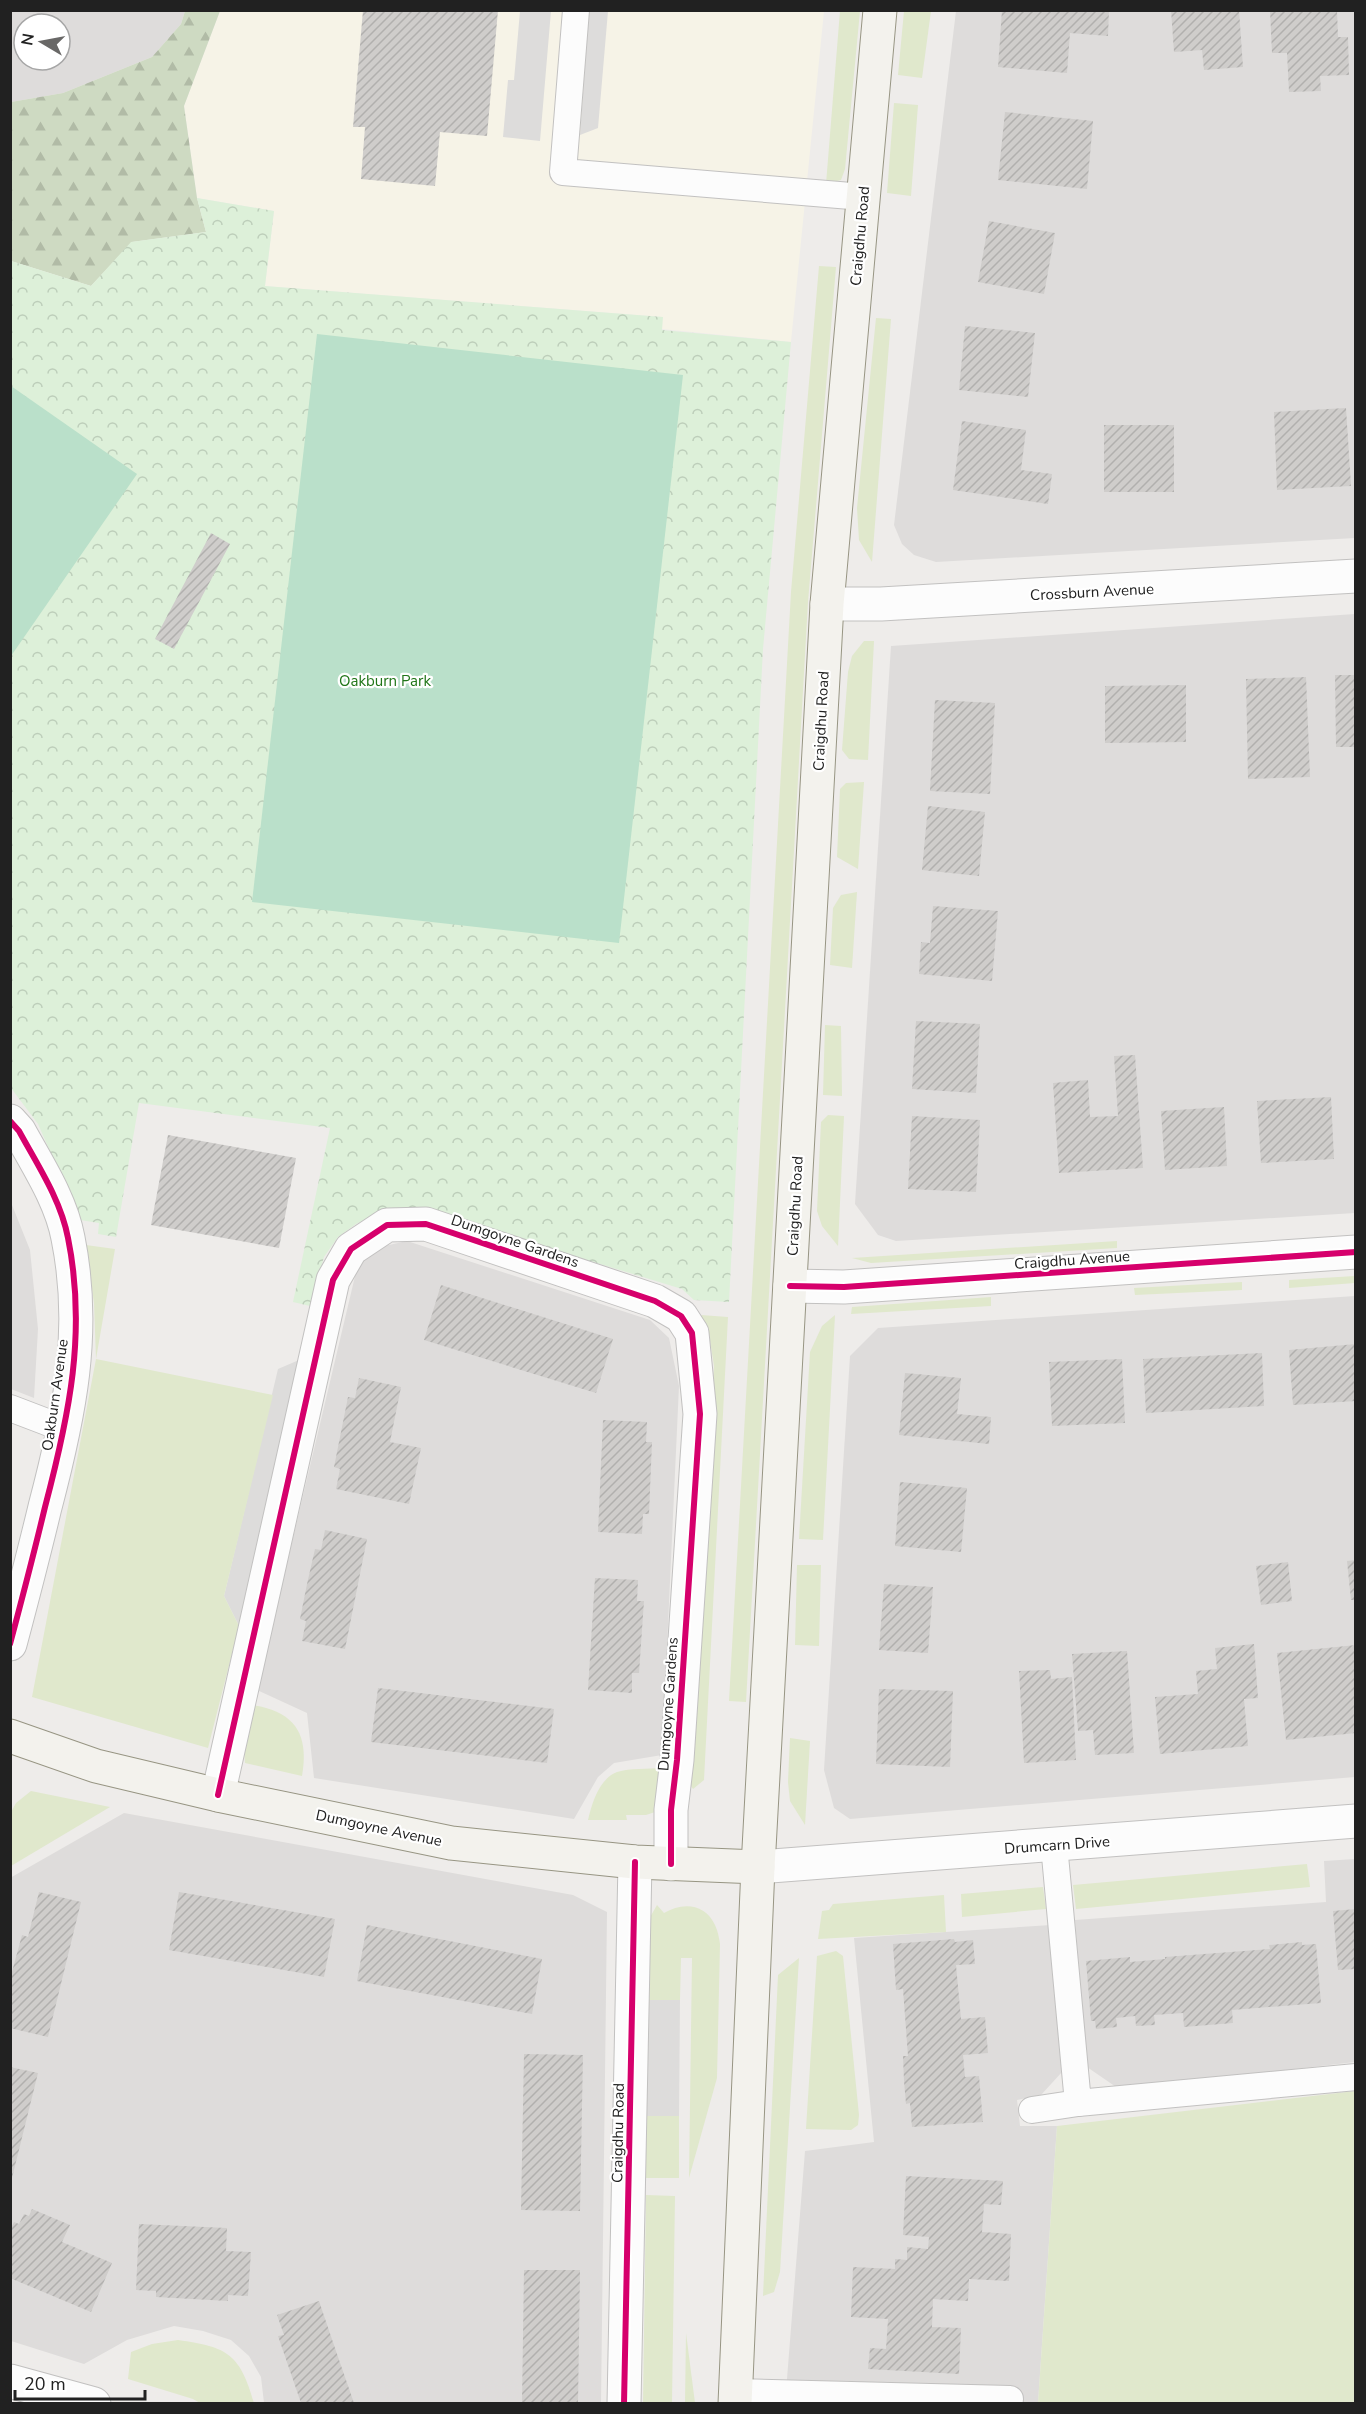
<svg xmlns="http://www.w3.org/2000/svg" width="1366" height="2414" font-family="'Nunito Sans',sans-serif">
<style>
.residential{fill:#dedcdb;fill-rule:evenodd}
.education{fill:#f6f3e7}
.religious{fill:#dddcdb}
.grass{fill:#e0e8cc}
.forest{fill:url(#forest-firs)}
.park{fill:url(#park-crowns)}
.pitch{fill:#bae0ca}
.building{fill:url(#building-hatch)}
.lines{fill:none;stroke-linecap:round;stroke-linejoin:round}
.lane-casing{stroke:#c2c1c0;stroke-width:28}
.street-casing{stroke:#c2c1c0;stroke-width:35}
.secondary-casing{stroke:#979583;stroke-width:35}
.lane{stroke:#fcfcfc;stroke-width:26}
.street{stroke:#fcfcfc;stroke-width:33}
.secondary{stroke:#f3f2ed;stroke-width:33}
.cycleway-casing{stroke:#fff;stroke-width:10}
.cycleway{stroke:#d6006c;stroke-width:6}
.labels{text-anchor:middle;stroke-width:4.5;stroke-linejoin:round;paint-order:stroke}
.street-label{font-size:15px;fill:#212121;stroke:#fff}
.park-label{font-size:15px;fill:#207518;stroke:#fff}
</style>
<defs>
<pattern id="forest-firs" width="22" height="20" patternUnits="userSpaceOnUse" patternTransform="scale(1.5)"><rect width="22" height="20" fill="#cedac2"/><path d="M5 1l3.5 6h-7zM16 11l3.5 6h-7z" fill="#b1bba6"/></pattern>
<pattern id="park-crowns" width="20" height="18" patternUnits="userSpaceOnUse" patternTransform="scale(1.5)"><rect width="20" height="18" fill="#ddf0d9"/><path d="M2 6a3 3 0 1 1 6 0M12 15a3 3 0 1 1 6 0" fill="none" stroke="#bdceba"/></pattern>
<pattern id="building-hatch" width="6" height="6" patternUnits="userSpaceOnUse" patternTransform="scale(1.5)"><rect width="6" height="6" fill="#cfcdcb"/><path d="M-1 1l2-2M0 6l6-6M5 7l2-2" fill="none" stroke="#b1b0ae"/></pattern>
</defs>
<rect width="100%" height="100%" fill="#eeecea"/>
<g class="residential">
<path d="M11 11H185L181 24 152 57 63 93 11 102ZM24 24H60V60H24Z"/>
<polygon points="956,11 1355,11 1355,538 936,562 914,555 902,544 894,525"/>
<polygon points="1355,614 1355,1213 896,1241 878,1235 855,1204 891,646"/>
<polygon points="10,1200 30,1250 38,1329 34,1398 11,1389"/>
<polygon points="407,1241 650,1320 669,1338 679,1386 662,1755 614,1763 598,1777 574,1819 314,1778 307,1713 257,1690 356,1272 371,1249"/>
<polygon points="1355,1296 1355,1777 850,1819 834,1808 824,1770 850,1356 878,1328"/>
<polygon points="124,1813 573,1895 607,1912 601,2403 264,2403 261,2377 249,2356 231,2340 203,2331 174,2326 127,2340 84,2364 11,2341 10,1878"/>
<polygon points="1355,1859 1355,2062 1119,2089 1087,2067 1075,1920 1326,1902 1324,1861"/>
<polygon points="1051,1925 1062,2072 1041,2095 1017,2100 1020,2126 1057,2126 1038,2403 785,2404 805,2151 874,2142 854,1938"/>
</g>
<polygon class="education" points="220,11 824,11 791,342 662,329 662,317 265,286 274,211 197,198 184,106"/>
<g class="religious">
<polygon points="520,11 551,11 540,141 503,137 508,80 514,80"/>
<polygon points="589,11 608,11 598,128 580,135"/>
<polygon points="299,1360 239,1626 224,1596 278,1369"/>
<polygon points="647,2000 680,2000 679,2116 646,2116"/>
</g>
<g class="grass">
<polygon points="840,11 860,11 845,169 841,180 826,184"/>
<polygon points="904,11 931,11 922,78 898,75"/>
<polygon points="894,103 918,105 911,196 887,193"/>
<polygon points="819,266 836,267 808,602 746,1702 729,1701 791,592"/>
<polygon points="876,318 891,319 872,562 859,540 857,508"/>
<polygon points="864,641 874,641 868,760 849,759 842,750 848,672 852,656"/>
<polygon points="864,782 858,869 837,857 840,789 846,783"/>
<polygon points="857,892 852,968 830,965 833,908 841,895"/>
<polygon points="825,1025 841,1026 842,1096 823,1095"/>
<polygon points="828,1115 844,1116 838,1246 822,1226 817,1211 821,1122"/>
<polygon points="1117,1241 1117,1248 871,1263 852,1258"/>
<polygon points="86,1245 115,1249 96,1359 273,1395 224,1596 239,1626 208,1748 32,1697 96,1359 94,1303"/>
<polygon points="1355,1276 1355,1283 1289,1288 1289,1280"/>
<polygon points="1242,1282 1242,1290 1135,1295 1134,1288"/>
<polygon points="991,1297 991,1306 851,1314 852,1307"/>
<path d="M701 1315 728 1317 704 1780 693 1789C683 1777 692 1756 695 1742L714 1366 709 1334Z"/>
<polygon points="835,1315 823,1540 799,1539 810,1352 822,1326"/>
<polygon points="797,1565 821,1565 819,1646 795,1645"/>
<path d="M253 1705C296 1712 309 1735 302 1776L245 1763 244 1750Z"/>
<polygon points="790,1738 810,1741 805,1825 790,1801 788,1782"/>
<path d="M661 1768 658 1811 646 1815H626L627 1820H588C592 1803 599 1779 617 1772 630 1768 648 1769 661 1768Z"/>
<polygon points="31,1791 110,1807 11,1866 11,1812 16,1803"/>
<polygon points="1307,1864 1310,1887 1076,1909 1073,1885"/>
<polygon points="1043,1887 1046,1909 962,1917 961,1894"/>
<polygon points="944,1895 946,1932 818,1939 822,1911 829,1910 833,1904"/>
<path d="M657 1905 664 1913C682 1902 705 1903 715 1925 718 1931 719 1938 720 1944L717 2078 689 2178 692 1958H681L680 2000H648L649 1919Z"/>
<polygon points="836,1951 843,1956 859,2115 858,2125 851,2130 806,2129 817,1956"/>
<polygon points="799,1958 780,2272 774,2292 763,2296 778,1975"/>
<polygon points="1355,2091 1355,2403 1038,2403 1057,2126"/>
<polygon points="646,2116 679,2116 679,2178 645,2178"/>
<polygon points="646,2195 675,2196 672,2403 643,2403"/>
<polygon points="686,2333 695,2403 685,2403"/>
<path d="M178 2340C228 2347 240 2354 254 2403H200L193 2399 128 2379 131 2352 152 2344Z"/>
</g>
<polygon class="forest" points="185,11 220,11 184,106 197,198 206,232 132,242 91,286 11,261 11,102 63,93 152,57 181,24"/>
<polygon class="park" points="197,198 274,211 265,286 663,317 662,330 791,342 763,649 729,1302 694,1300 682,1289 433,1213 391,1208 356,1224 338,1237 324,1257 310,1306 293,1302 330,1128 139,1103 116,1237 98,1234 99,1223 80,1220 38,1124 11,1088 11,261 91,286 131,242 206,232"/>
<g class="pitch">
<polygon points="317,334 683,375 619,943 252,902"/>
<polygon points="11,386 137,474 11,656"/>
</g>
<g class="building">
<polygon points="363,10 498,10 487,136 440,132 435,186 361,179 365,127 353,127"/>
<polygon points="1002,10 1109,10 1108,36 1070,33 1067,73 998,67"/>
<polygon points="1171,10 1239,10 1243,67 1204,70 1202,50 1174,52"/>
<polygon points="1270,10 1337,10 1338,37 1348,37 1349,75 1320,76 1321,91 1289,92 1287,53 1272,53"/>
<polygon points="1005,112 1093,121 1087,189 998,180"/>
<polygon points="989,221 1055,233 1044,294 978,282"/>
<polygon points="965,326 1035,333 1028,397 959,390"/>
<polygon points="1346,408 1351,486 1277,490 1274,412"/>
<polygon points="962,421 1026,430 1021,470 1052,474 1048,504 953,490"/>
<rect x="1104" y="425" width="70" height="67"/>
<polygon points="211,533 230,544 174,649 155,639"/>
<polygon points="1335,675 1356,675 1356,747 1336,747"/>
<polygon points="1306,677 1310,777 1248,779 1246,679"/>
<polygon points="1186,685 1186,742 1105,743 1105,686"/>
<polygon points="935,700 995,703 990,794 930,791"/>
<polygon points="928,806 985,812 979,876 922,870"/>
<polygon points="933,906 998,911 992,981 919,974 921,942 930,943"/>
<polygon points="916,1021 980,1024 976,1093 912,1089"/>
<polygon points="1135,1055 1143,1168 1059,1173 1053,1083 1088,1080 1090,1117 1118,1116 1114,1056"/>
<polygon points="1331,1097 1334,1159 1261,1163 1257,1101"/>
<polygon points="1224,1107 1227,1166 1165,1170 1161,1111"/>
<polygon points="912,1116 980,1120 976,1192 908,1189"/>
<polygon points="168,1135 296,1158 279,1248 151,1225"/>
<polygon points="441,1285 613,1339 596,1393 424,1340"/>
<polygon points="1356,1344 1356,1401 1293,1405 1289,1350"/>
<polygon points="1262,1353 1264,1406 1146,1413 1143,1359"/>
<polygon points="1122,1359 1125,1423 1052,1426 1049,1362"/>
<polygon points="905,1373 961,1378 957,1414 991,1417 989,1444 899,1435"/>
<polygon points="359,1378 401,1387 390,1442 421,1448 409,1504 336,1489 340,1469 334,1467 348,1397 355,1398"/>
<polygon points="603,1420 647,1422 646,1442 652,1442 649,1514 643,1514 642,1534 598,1532"/>
<polygon points="900,1482 967,1488 961,1552 895,1546"/>
<polygon points="325,1530 367,1539 345,1649 302,1641 306,1621 300,1619 307,1584 315,1549 321,1550"/>
<polygon points="1356,1560 1356,1600 1351,1600 1347,1561"/>
<polygon points="1288,1562 1292,1601 1261,1605 1256,1566"/>
<polygon points="595,1578 638,1580 637,1601 644,1601 639,1673 632,1673 632,1693 588,1690"/>
<polygon points="884,1584 933,1587 928,1653 879,1650"/>
<polygon points="1254,1644 1258,1698 1244,1699 1248,1746 1160,1754 1155,1697 1198,1694 1196,1671 1217,1669 1215,1648"/>
<polygon points="1356,1645 1356,1733 1286,1740 1277,1653"/>
<polygon points="1127,1651 1134,1753 1095,1755 1093,1730 1078,1731 1072,1654"/>
<polygon points="1050,1670 1051,1679 1072,1677 1076,1760 1024,1763 1019,1671"/>
<polygon points="378,1688 554,1709 547,1763 371,1742"/>
<polygon points="879,1689 953,1691 950,1767 876,1764"/>
<polygon points="39,1892 81,1902 48,2037 10,2028 10,1979 22,1935 28,1937"/>
<polygon points="179,1892 335,1919 324,1977 169,1950"/>
<polygon points="1356,1909 1356,1969 1338,1970 1333,1911"/>
<polygon points="367,1925 542,1959 532,2014 357,1981"/>
<polygon points="954,1939 955,1942 973,1940 975,1964 956,1965 961,2019 985,2017 988,2053 963,2055 965,2077 979,2076 983,2122 912,2127 910,2103 906,2104 904,2081 903,2056 908,2056 903,1989 896,1990 893,1944"/>
<polygon points="1302,1942 1302,1945 1316,1944 1321,2003 1232,2010 1233,2023 1184,2027 1183,2013 1154,2015 1155,2025 1136,2026 1135,2016 1116,2018 1117,2027 1096,2029 1095,2021 1091,2021 1086,1961 1130,1957 1130,1962 1165,1959 1165,1957 1270,1949 1269,1945"/>
<polygon points="524,2054 583,2055 580,2211 521,2210"/>
<polygon points="10,2067 38,2073 11,2182 10,2182"/>
<polygon points="906,2176 1003,2181 1001,2205 984,2204 982,2232 1011,2234 1009,2281 969,2279 968,2301 933,2299 932,2327 961,2328 959,2374 868,2369 870,2348 886,2349 888,2319 851,2317 853,2267 895,2269 895,2259 907,2260 907,2247 928,2249 929,2237 903,2235"/>
<polygon points="32,2209 70,2225 62,2242 112,2263 91,2312 10,2278 10,2230 14,2222 19,2224 24,2214 29,2216"/>
<polygon points="139,2224 227,2228 226,2251 251,2252 248,2296 228,2295 228,2301 156,2297 156,2291 136,2290"/>
<polygon points="524,2270 580,2270 578,2403 522,2403"/>
<polygon points="319,2301 337,2354 354,2403 301,2403 290,2371 278,2336 284,2335 277,2315"/>
</g>
<g class="lines">
<defs>
<g id="lane">
<polyline points="576,10 563,172 863,197"/>
<polyline points="10,1408 65,1429"/>
<polyline points="1054,1845 1078,2103 1356,2077"/>
<polyline points="1032,2110 1078,2103"/>
<polyline points="736,2392 1010,2399"/>
</g>
<g id="street">
<polyline points="827,604 881,604 1356,576"/>
<path d="M10 1121 19 1131C37 1164 61 1200 68 1238 87 1332 69 1416 45 1507 34 1553 22 1599 10 1644"/>
<polyline points="790,1286 844,1287 1356,1252"/>
<polyline points="218,1795 333,1280 351,1249 387,1225 426,1224 655,1301 681,1316 692,1333 700,1414 677,1760 671,1810 671,1864"/>
<polyline points="758,1867 1356,1821"/>
<polyline points="10,2381 94,2404"/>
<polyline points="624,2404 635,1862"/>
</g>
<g id="secondary">
<polyline points="10,1736 96,1766 218,1795 451,1843 635,1862 758,1867"/>
<polyline points="735,2404 758,1867 827,604 880,10"/>
</g>
</defs>
<use href="#lane" class="lane-casing"/>
<use href="#street" class="street-casing"/>
<use href="#secondary" class="secondary-casing"/>
<use href="#lane" class="lane"/>
<use href="#street" class="street"/>
<use href="#secondary" class="secondary"/>
<defs>
<g id="cycleway">
<path d="M10 1121 19 1131C37 1164 61 1200 68 1238 87 1332 69 1416 45 1507 34 1553 22 1599 10 1644"/>
<polyline points="790,1286 844,1287 1356,1252"/>
<polyline points="218,1795 333,1280 351,1249 387,1225 426,1224 655,1301 681,1316 692,1333 700,1414 677,1760 671,1810 671,1864"/>
<polyline points="624,2404 635,1862"/>
</g>
</defs>
<use href="#cycleway" class="cycleway-casing"/>
<use href="#cycleway" class="cycleway"/>
</g>
<g class="labels">
<g class="street-label">
<text transform="translate(860 236) rotate(-85)" y="5">Craigdhu Road</text>
<text transform="translate(1092 592) rotate(-3)" y="5">Crossburn Avenue</text>
<text transform="translate(821 721) rotate(-87)" y="5">Craigdhu Road</text>
<text transform="translate(795 1206) rotate(-87)" y="5">Craigdhu Road</text>
<text transform="translate(515 1241) rotate(19)" y="5">Dumgoyne Gardens</text>
<text transform="translate(1072 1260) rotate(-4)" y="5">Craigdhu Avenue</text>
<text transform="translate(55 1395) rotate(-82)" y="5">Oakburn Avenue</text>
<text transform="translate(668 1704) rotate(-86)" y="5">Dumgoyne Gardens</text>
<text transform="translate(379 1828) rotate(12)" y="5">Dumgoyne Avenue</text>
<text transform="translate(1057 1845) rotate(-4)" y="5">Drumcarn Drive</text>
<text transform="translate(618 2133) rotate(-89)" y="5">Craigdhu Road</text>
</g>
<g class="park-label">
<text x="385" y="686">Oakburn Park</text>
</g>
</g>
<rect width="1366" height="2414" fill="none" stroke="#212121" stroke-width="24"/>
<g transform="translate(42 42) rotate(280)"><circle r="28" fill="#ffffff" stroke="#a6a6a6" stroke-width="1.5"/>
<path d="M0-4.5L10 22L0 15L-10 22Z" fill="#696867"/>
<text y="-9" font-size="16" font-weight="bold" text-anchor="middle" fill="#212121">N</text>
</g>
<path d="M15 2390v9h130v-9" fill="none" stroke="#212121" stroke-width="3"/>
<text x="24" y="2390" font-size="18" fill="#212121" stroke="#ffffff" stroke-width="4.5" paint-order="stroke">20 m</text>
</svg>
